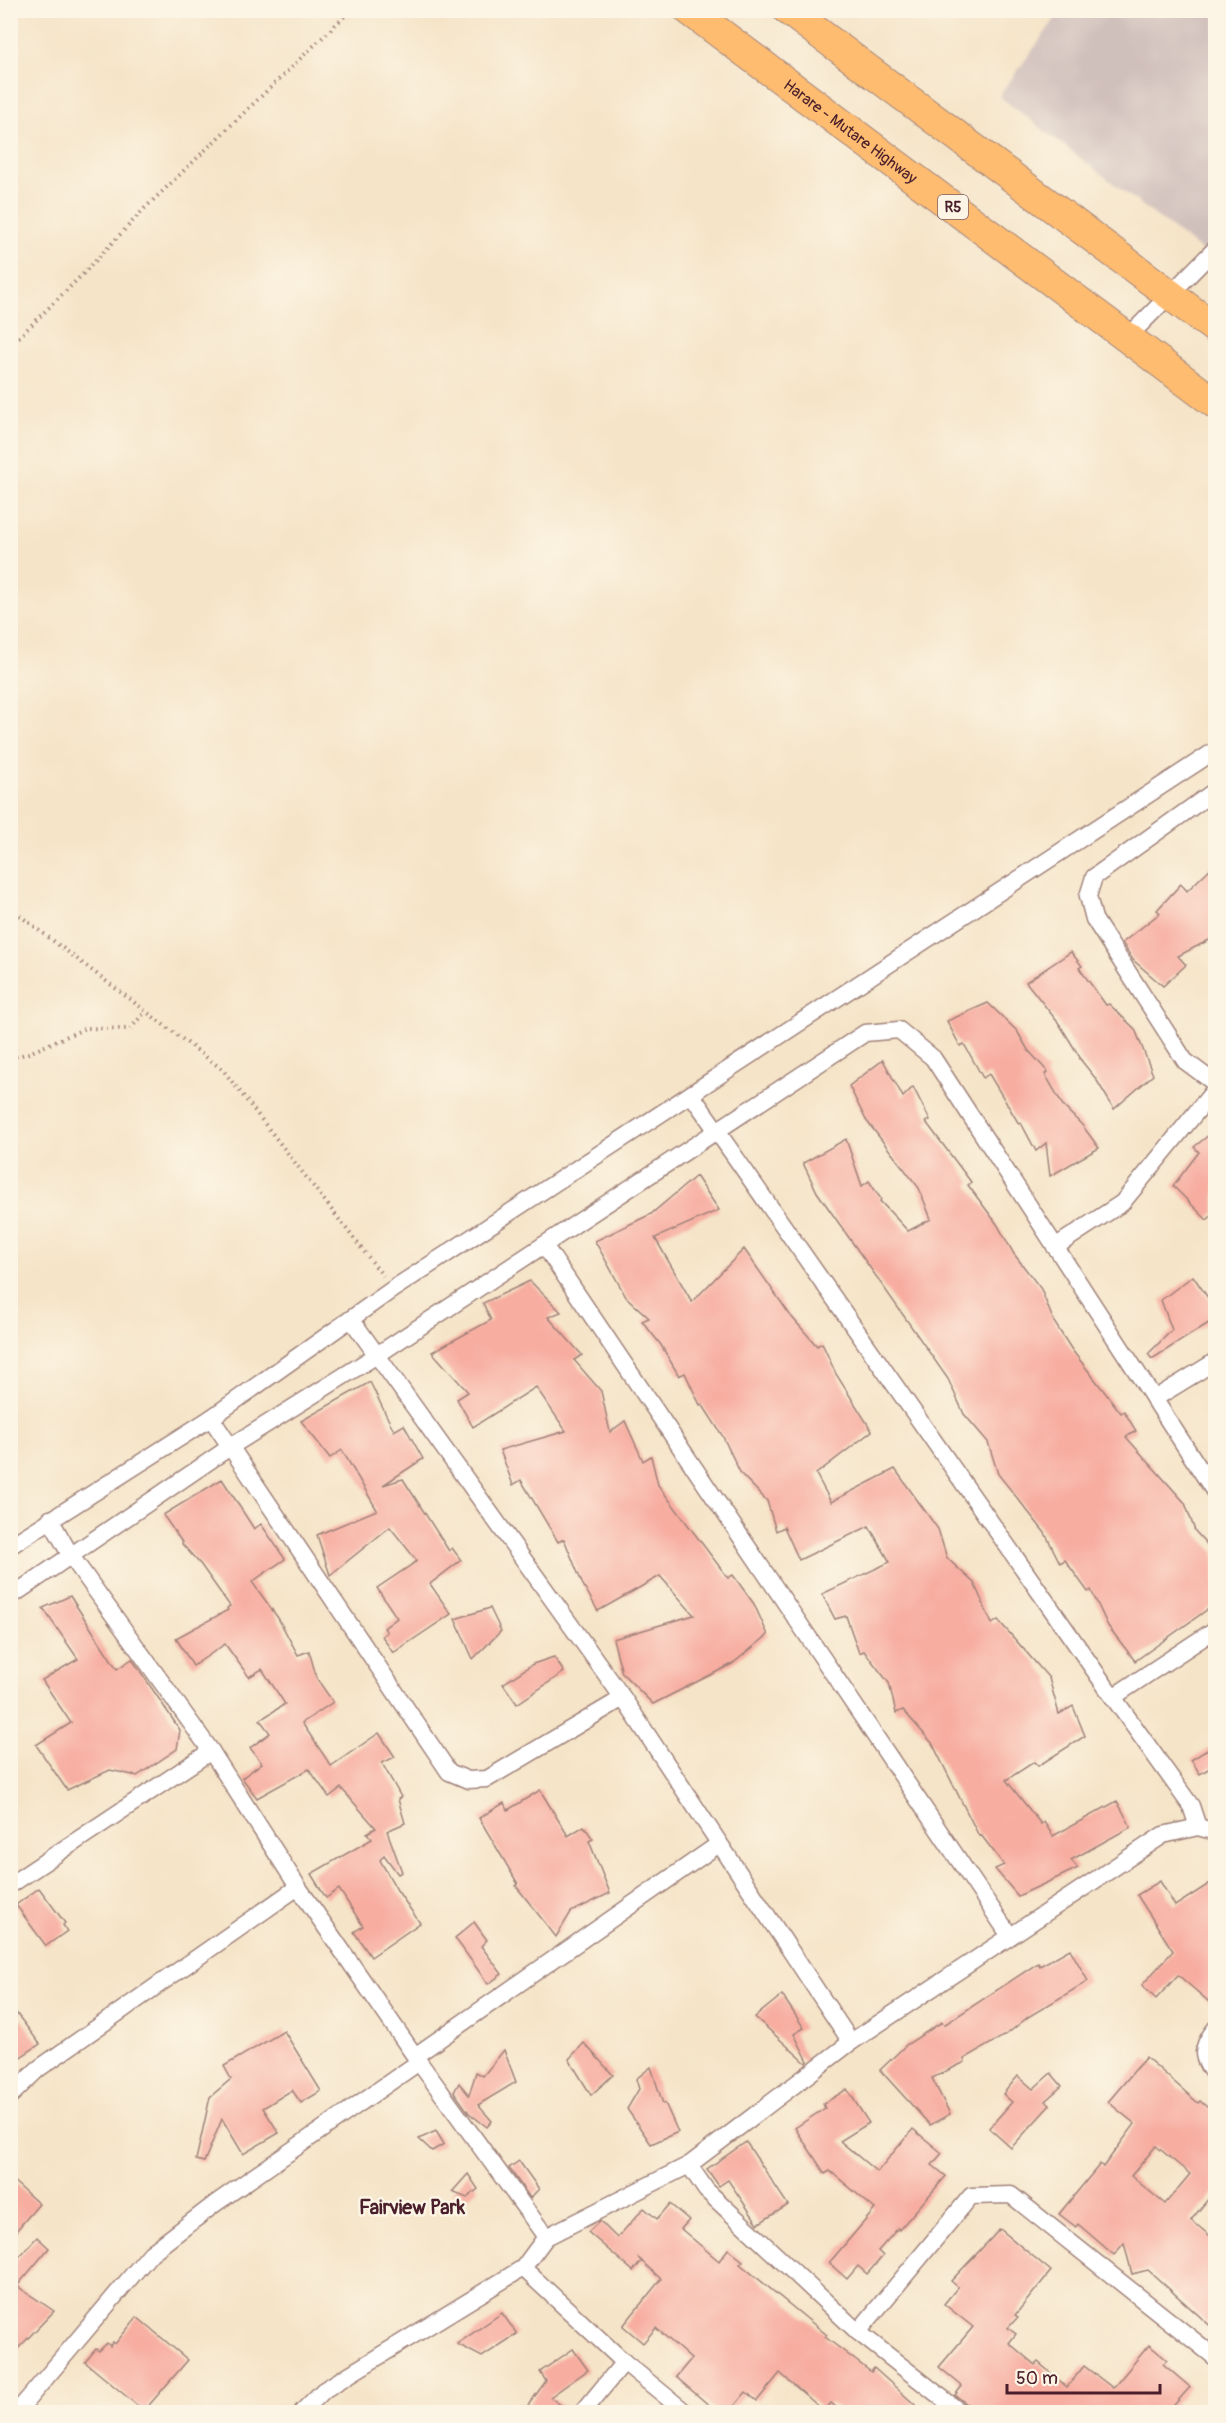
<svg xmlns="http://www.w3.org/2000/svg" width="1226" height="2423" font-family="Pangolin,sans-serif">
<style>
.industrial{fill:#d0c0bc}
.building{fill:#f7aea1;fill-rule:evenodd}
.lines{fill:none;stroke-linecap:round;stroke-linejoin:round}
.street-casing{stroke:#a0827a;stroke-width:19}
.highway-casing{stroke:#a0827a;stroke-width:32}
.path{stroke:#a0827a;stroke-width:4;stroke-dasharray:1.5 4.5;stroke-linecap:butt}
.street{stroke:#fff;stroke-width:16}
.highway{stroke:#febc70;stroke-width:30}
.labels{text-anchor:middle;stroke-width:5;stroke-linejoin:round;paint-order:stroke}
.shield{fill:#fcf5e5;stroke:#7f5f63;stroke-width:1.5}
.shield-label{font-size:15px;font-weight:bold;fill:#4a1f2b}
.street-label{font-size:16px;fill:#4a1f2b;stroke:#fcf5e5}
.quarter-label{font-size:20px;font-weight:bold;fill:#4a1f2b;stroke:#fcf5e5}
</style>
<rect width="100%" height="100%" fill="#fcf5e5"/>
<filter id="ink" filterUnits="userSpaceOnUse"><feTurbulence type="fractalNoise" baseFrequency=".0167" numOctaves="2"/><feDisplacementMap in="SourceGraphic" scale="12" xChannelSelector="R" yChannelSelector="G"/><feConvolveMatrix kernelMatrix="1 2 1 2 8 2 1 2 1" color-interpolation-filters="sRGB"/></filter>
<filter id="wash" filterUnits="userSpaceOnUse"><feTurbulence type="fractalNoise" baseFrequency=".008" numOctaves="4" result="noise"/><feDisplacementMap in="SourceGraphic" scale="24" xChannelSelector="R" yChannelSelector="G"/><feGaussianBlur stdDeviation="1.35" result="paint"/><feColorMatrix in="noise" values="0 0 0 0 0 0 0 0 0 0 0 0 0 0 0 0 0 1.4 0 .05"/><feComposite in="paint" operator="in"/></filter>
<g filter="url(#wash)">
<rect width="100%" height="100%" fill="#f5e4c8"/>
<polygon class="industrial" points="1061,11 1215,11 1215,261 999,96"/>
<g id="blocks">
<g class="building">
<polygon points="1215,864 1215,937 1178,956 1186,965 1163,986 1133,960 1122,943 1160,913 1157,910 1181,884 1187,891"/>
<polygon points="1071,952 1082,966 1079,968 1106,1005 1109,1004 1135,1029 1153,1075 1114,1109 1096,1079 1080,1059 1081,1059 1060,1025 1026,982"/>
<polygon points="988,1003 1017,1031 1028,1050 1048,1072 1045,1074 1064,1107 1082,1125 1099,1148 1050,1176 1046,1143 1036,1151 1021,1123 1019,1124 989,1074 983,1078 964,1044 960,1046 947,1021"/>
<polygon points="883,1060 903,1097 913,1087 930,1120 926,1122 971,1182 968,1185 997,1224 1014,1254 1041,1289 1054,1322 1072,1350 1121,1413 1124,1411 1136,1431 1126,1437 1185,1503 1195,1531 1215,1553 1215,1604 1135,1661 1108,1626 1091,1590 1088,1592 1065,1560 1060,1563 1045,1533 998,1474 988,1442 964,1414 948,1379 817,1192 803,1163 846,1139 862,1186 869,1181 881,1199 880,1201 908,1231 931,1219 919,1188 866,1120 849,1086"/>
<polygon points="1215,1130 1215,1212 1207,1220 1173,1186 1199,1152 1194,1147"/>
<polygon points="696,1176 719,1210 655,1238 692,1302 744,1249 790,1315 817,1346 822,1343 836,1374 872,1431 816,1474 831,1502 895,1469 938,1529 947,1558 974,1583 992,1624 998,1620 1049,1678 1059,1714 1073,1706 1085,1736 1038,1766 1034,1762 1006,1780 1041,1824 1044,1822 1053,1836 1117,1801 1131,1827 1071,1860 1078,1868 1018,1896 995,1869 1004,1865 981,1835 979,1836 932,1743 903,1710 896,1713 889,1683 864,1651 859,1653 846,1616 835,1619 822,1594 890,1562 869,1526 799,1560 784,1527 776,1531 767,1501 741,1474 722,1435 702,1404 700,1405 685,1373 679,1376 661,1345 642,1321 649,1318 626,1297 595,1241 651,1214"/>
<polygon points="1193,1276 1215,1308 1215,1319 1152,1359 1148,1354 1172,1330 1161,1300"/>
<polygon points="530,1281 561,1312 548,1317 582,1355 574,1360 601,1391 610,1432 625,1421 643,1461 651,1456 658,1485 728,1578 733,1575 754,1604 768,1635 732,1664 653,1704 622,1673 613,1639 694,1615 660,1576 598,1611 582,1583 564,1539 558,1542 521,1480 513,1485 500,1450 566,1431 536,1387 473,1427 457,1399 468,1392 432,1352 491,1320 483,1303"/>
<polygon points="370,1382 394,1431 404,1425 423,1459 383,1485 403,1479 449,1551 452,1548 461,1560 430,1584 451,1614 393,1653 382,1636 387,1632 384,1628 397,1618 377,1588 417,1561 390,1527 330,1575 317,1535 377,1510 342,1450 330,1458 301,1421"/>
<polygon points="222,1479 254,1529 261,1524 285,1559 252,1582 278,1618 298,1655 309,1651 317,1679 333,1702 302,1723 331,1766 379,1733 395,1757 382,1763 401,1797 398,1799 405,1823 387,1831 402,1872 398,1874 384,1855 380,1860 397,1890 420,1923 371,1957 354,1932 363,1926 339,1889 326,1898 311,1874 372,1839 367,1833 376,1828 341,1788 329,1797 309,1769 257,1798 242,1778 262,1763 250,1748 270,1733 260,1720 285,1704 262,1669 249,1677 225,1644 193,1666 176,1638 228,1610 227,1608 230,1606 201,1565 182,1544 182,1542 163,1515"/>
<polygon points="70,1596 117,1669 132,1659 180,1730 177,1749 137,1776 110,1770 67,1790 36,1745 71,1723 42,1680 78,1659 43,1608"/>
<polygon points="490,1608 501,1631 473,1659 455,1619"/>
<polygon points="554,1657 564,1672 517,1704 503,1684 533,1664"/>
<polygon points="1215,1745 1215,1765 1200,1774 1191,1760"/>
<polygon points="540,1790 568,1836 584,1826 593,1839 589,1841 610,1893 571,1912 556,1937 516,1886 518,1884 479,1818 504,1803 508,1810"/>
<polygon points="1215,1880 1215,2007 1178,1975 1156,1999 1142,1985 1173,1951 1137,1895 1160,1881 1175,1906"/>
<polygon points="39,1888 65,1923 63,1925 67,1931 46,1946 16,1905"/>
<polygon points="474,1922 487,1940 481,1946 502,1974 488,1984 455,1938"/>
<polygon points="1070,1949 1088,1981 1028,2017 1007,2034 964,2059 965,2062 932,2078 950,2114 930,2125 880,2070 906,2045 942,2022 944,2025 1038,1963 1040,1966"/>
<polygon points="782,1995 804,2028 794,2034 808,2061 806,2063 755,2017"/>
<polygon points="10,2005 40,2044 10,2064"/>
<polygon points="284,2031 321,2091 301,2103 292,2090 263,2108 279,2133 243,2154 222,2119 204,2162 196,2160 210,2097 231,2079 224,2066"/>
<polygon points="584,2043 613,2075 591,2095 569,2059"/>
<polygon points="504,2050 516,2082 478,2105 492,2121 487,2127 469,2113 454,2092 459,2083 469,2095 476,2072 483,2076"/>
<path d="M1146 2057 1198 2103 1200 2101 1215 2114V2191L1191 2220 1215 2240V2330L1148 2270 1132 2274 1124 2243 1114 2255 1078 2224 1076 2227 1059 2214 1100 2164 1103 2167 1135 2124 1108 2102ZM1156 2146 1190 2174 1165 2204 1131 2176Z"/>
<polygon points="651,2067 663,2104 665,2103 678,2132 651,2144 627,2109 639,2089 636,2079"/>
<polygon points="1051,2073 1062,2086 1045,2101 1050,2105 1011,2148 989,2128 1012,2102 1003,2094 1018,2076 1033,2089"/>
<polygon points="847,2089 869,2123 840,2141 877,2172 913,2129 942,2153 932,2165 946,2176 899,2230 898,2228 878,2251 883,2256 867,2274 858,2266 847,2279 829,2263 875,2209 830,2171 825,2174 795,2128 825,2108 823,2104"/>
<polygon points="436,2131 444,2144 432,2151 419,2139"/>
<polygon points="746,2142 788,2205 758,2224 728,2180 719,2186 707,2169"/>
<polygon points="519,2161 539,2189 530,2198 509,2168"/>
<polygon points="468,2174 478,2189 467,2198 452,2192"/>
<polygon points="10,2178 39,2204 10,2238"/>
<polygon points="670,2204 689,2220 681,2229 719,2261 728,2249 743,2261 740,2264 811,2322 827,2335 825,2337 871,2372 874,2368 923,2412 842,2412 831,2403 824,2411 780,2373 757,2401 746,2392 729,2412 717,2412 676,2377 691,2359 656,2328 643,2343 623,2326 661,2279 637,2257 642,2261 633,2271 588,2232 600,2221 617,2238 644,2208 657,2219"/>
<polygon points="1000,2229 1051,2271 1015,2315 1018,2317 1008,2328 1016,2334 1009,2343 1035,2365 1038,2362 1067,2387 1084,2366 1113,2388 1149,2345 1167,2360 1163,2364 1190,2387 1168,2412 970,2412 967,2404 955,2395 962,2386 939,2367 973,2327 944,2304 958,2287 951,2281"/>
<polygon points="37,2237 49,2248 17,2286 54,2311 10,2357 10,2267"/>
<polygon points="502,2313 517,2334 482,2357 457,2344"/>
<polygon points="137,2317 188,2360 144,2411 85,2362 96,2349 99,2351 107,2343 110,2346 113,2342 115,2344"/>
<polygon points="573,2349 588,2370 550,2397 570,2412 523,2412 546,2381 540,2372"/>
</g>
</g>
</g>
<g filter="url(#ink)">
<use href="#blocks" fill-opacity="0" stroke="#a0827a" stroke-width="1.5"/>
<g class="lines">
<defs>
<g id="street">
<polyline points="1128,337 1216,248"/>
<polyline points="1216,790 1094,877 1088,896 1094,919 1185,1061 1216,1084"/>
<polyline points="691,1094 1113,1697 1191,1806 1198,1827"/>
<polyline points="544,1245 1010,1936"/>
<polyline points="1055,1247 1122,1203 1216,1088"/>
<polyline points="351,1319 623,1698 851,2042"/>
<polyline points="1154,1399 1216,1361"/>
<polyline points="211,1418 449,1772 468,1780 487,1779 623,1698"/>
<polyline points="50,1519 71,1556 211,1751 298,1887 419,2062 546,2237"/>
<polyline points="10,1546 211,1418 393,1289 1216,750"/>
<polyline points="10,1597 230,1447 377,1355 865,1033 899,1030 933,1058 1216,1494"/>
<polyline points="1113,1697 1216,1629"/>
<polyline points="10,1885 211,1751"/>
<path d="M1216 2028C1200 2048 1200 2057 1216 2077"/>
<polyline points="415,2056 719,1844"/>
<polyline points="10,2096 38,2069 298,1887"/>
<polyline points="689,2165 706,2190 858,2332 960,2412"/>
<polyline points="523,2268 624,2362 685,2412"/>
<polyline points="858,2332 971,2196 1011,2195 1216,2358"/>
<polyline points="17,2412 151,2253 216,2203 419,2062"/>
<polyline points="302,2412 324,2390 523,2268 546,2237 689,2165 851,2042 1163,1835 1198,1827 1216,1832"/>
<polyline points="583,2412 624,2362"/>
</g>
<g id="highway">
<path id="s1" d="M689 10 1216 404"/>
<polyline points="788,10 1216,329"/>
</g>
</defs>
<use href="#street" class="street-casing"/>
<use href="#highway" class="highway-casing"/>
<g class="path">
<polyline points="10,346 84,273 145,208 351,10"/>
<polyline points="10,908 223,1070 383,1276"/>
<polyline points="10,1058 29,1053 86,1028 130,1029 146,1011"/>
</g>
<use href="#street" class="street"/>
<use href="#highway" class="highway"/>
</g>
</g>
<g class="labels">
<rect class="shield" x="938" y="195" width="30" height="24" rx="4.5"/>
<g class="shield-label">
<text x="953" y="212">R5</text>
</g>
<g class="street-label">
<text dy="6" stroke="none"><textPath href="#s1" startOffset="202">Harare - Mutare Highway</textPath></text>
</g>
<g class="quarter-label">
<text x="412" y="2214">Fairview Park</text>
</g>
</g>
<rect width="1226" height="2423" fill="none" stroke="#fcf5e5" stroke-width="36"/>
<path d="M1007 2384v9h153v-9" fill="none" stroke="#4a1f2b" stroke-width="3"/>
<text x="1016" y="2384" font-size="18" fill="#4a1f2b" stroke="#fcf5e5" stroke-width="4.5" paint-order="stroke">50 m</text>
</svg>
